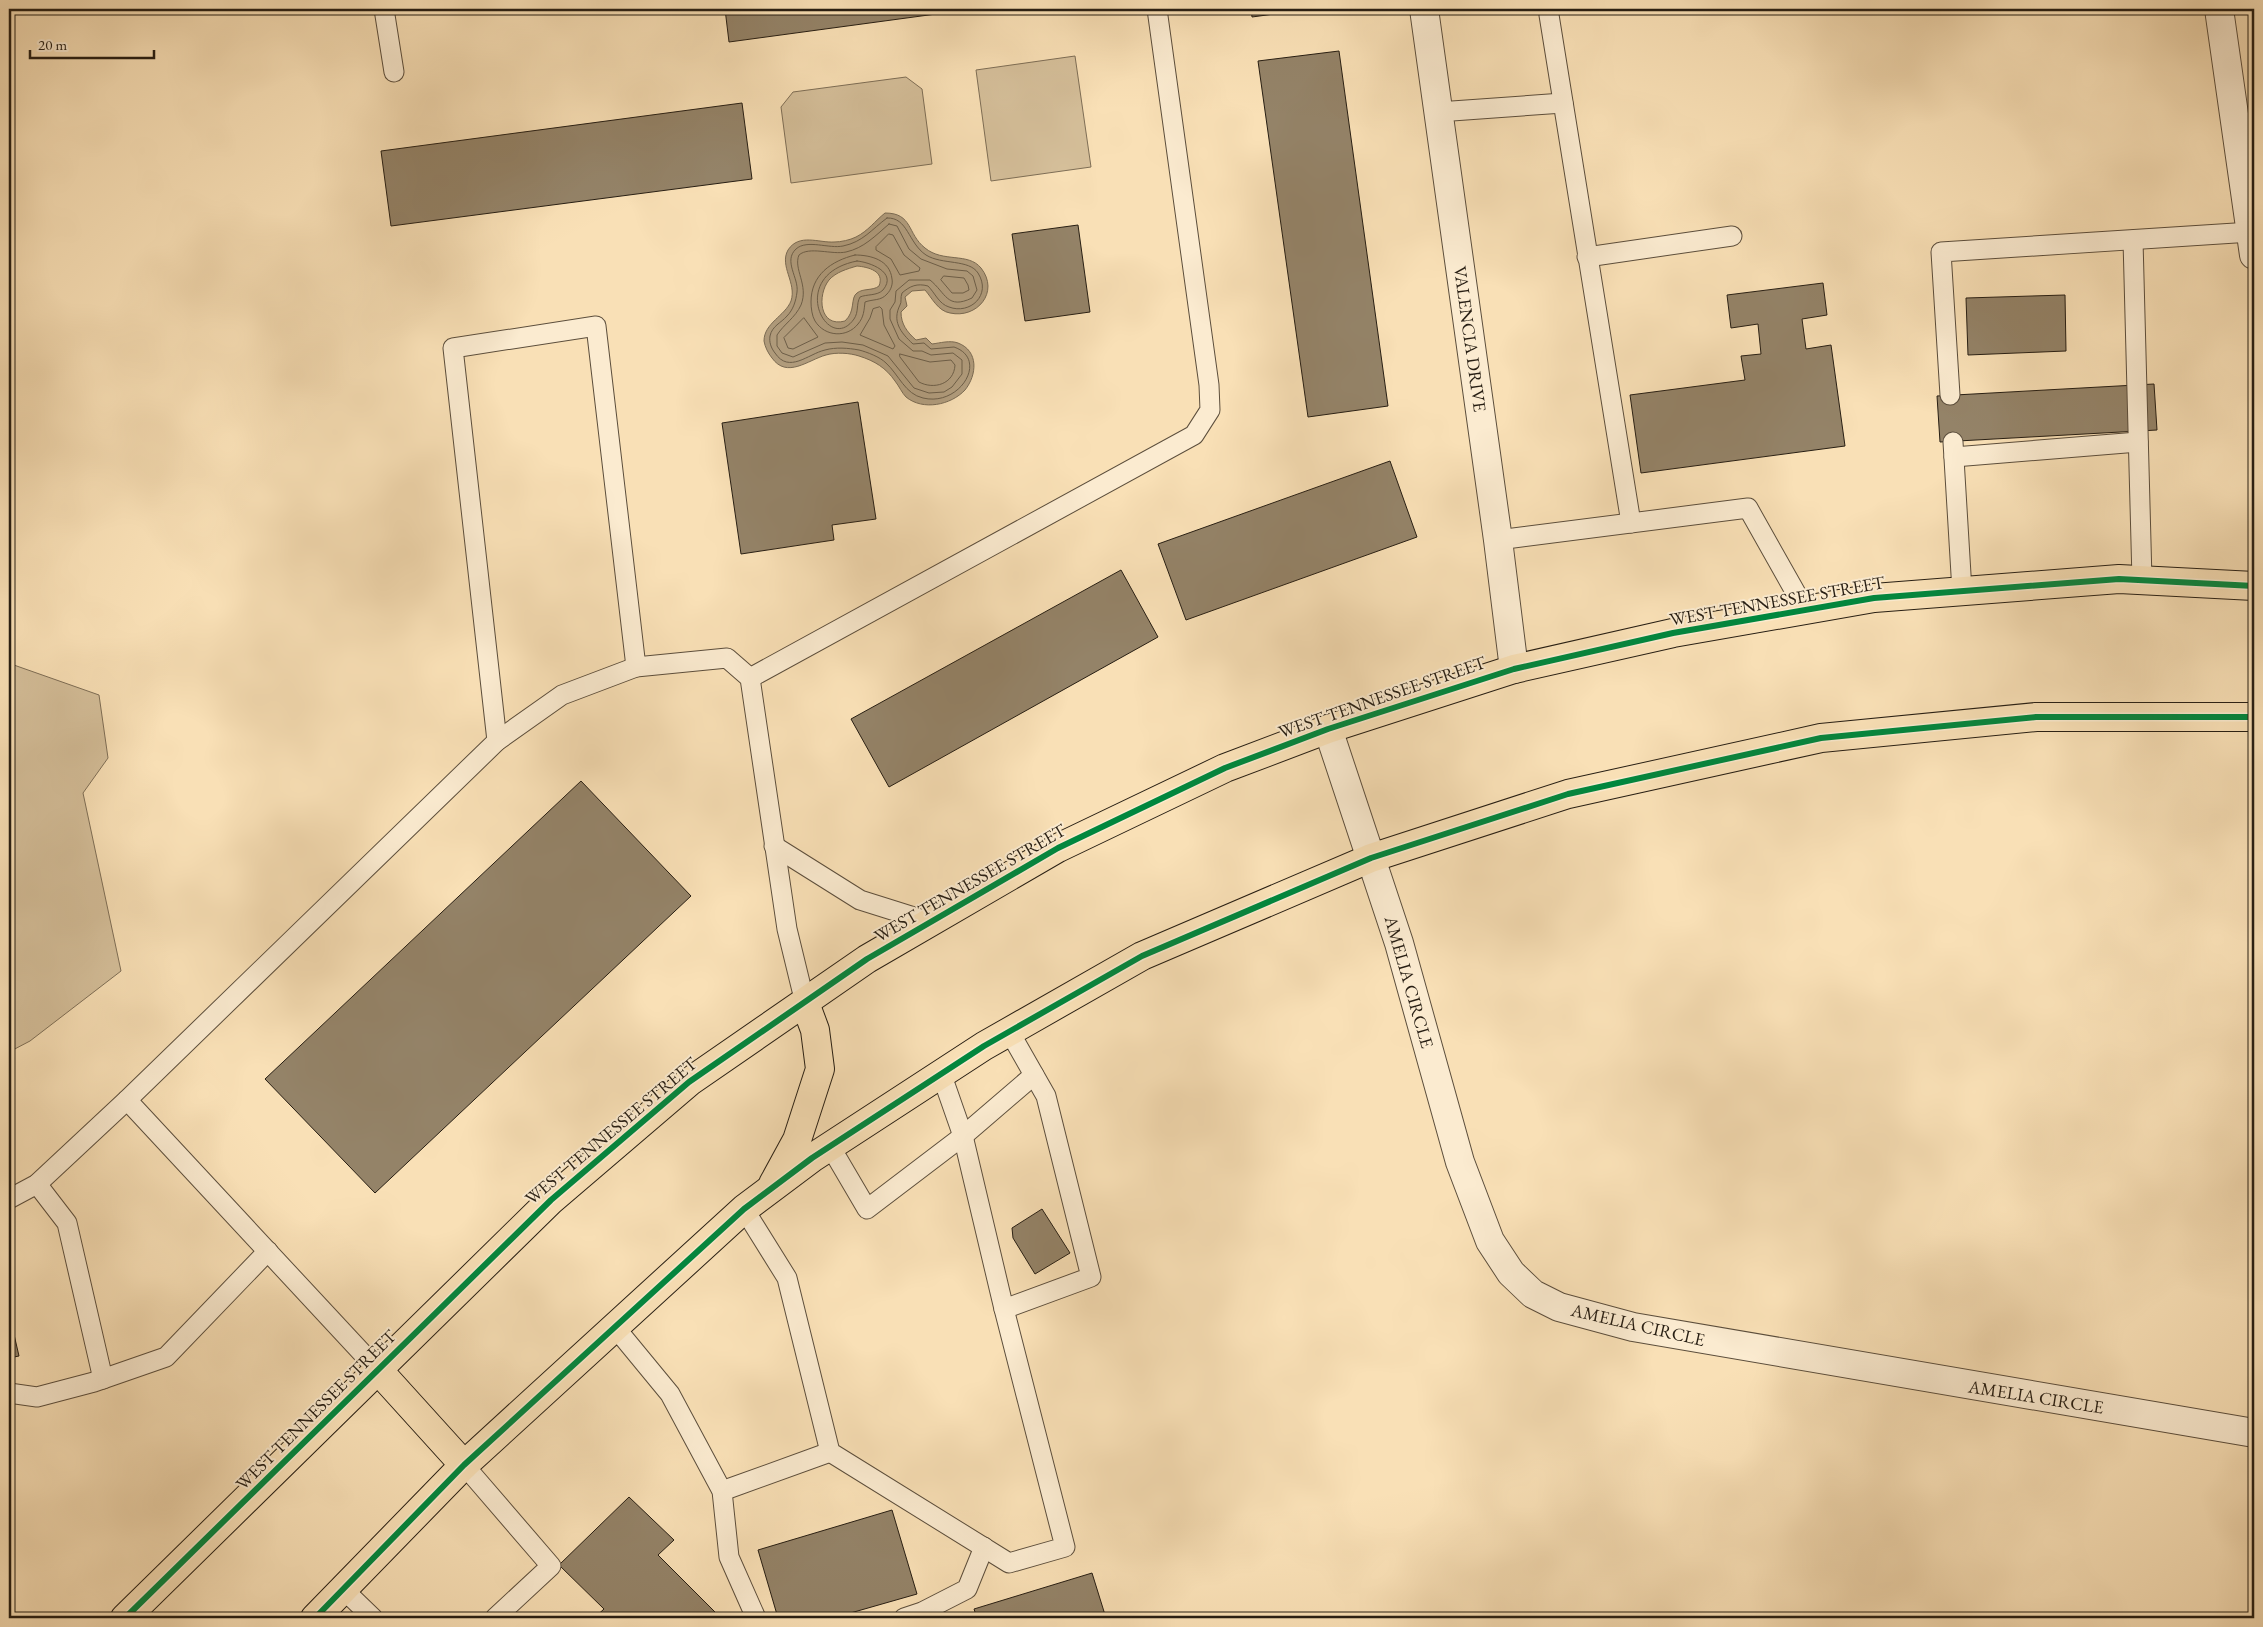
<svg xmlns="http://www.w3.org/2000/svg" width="2263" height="1627" font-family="'EB Garamond',serif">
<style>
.green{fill:#d5bf9a;stroke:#7e6e56}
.water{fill:#b29e7f;stroke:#7a6b54;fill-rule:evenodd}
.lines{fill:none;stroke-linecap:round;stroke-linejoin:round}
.shore{stroke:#6c5e49;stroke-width:1}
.building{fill:#948368;stroke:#271e13}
.lane-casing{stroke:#5c4e3c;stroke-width:21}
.street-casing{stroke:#5c4e3c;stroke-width:30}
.primary-casing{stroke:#271e13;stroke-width:30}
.lane{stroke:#fbebd0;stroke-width:19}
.street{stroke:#fbebd0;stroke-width:28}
.primary{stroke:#f9e0b6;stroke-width:28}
.cycleway-casing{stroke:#fbebd0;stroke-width:9}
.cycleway{stroke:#00873e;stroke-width:6}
.labels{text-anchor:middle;stroke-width:4;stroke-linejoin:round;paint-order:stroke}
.street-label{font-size:18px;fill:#271e13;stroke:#fbebd0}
</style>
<rect width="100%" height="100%" fill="#f9e0b6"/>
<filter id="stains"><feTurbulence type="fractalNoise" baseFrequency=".004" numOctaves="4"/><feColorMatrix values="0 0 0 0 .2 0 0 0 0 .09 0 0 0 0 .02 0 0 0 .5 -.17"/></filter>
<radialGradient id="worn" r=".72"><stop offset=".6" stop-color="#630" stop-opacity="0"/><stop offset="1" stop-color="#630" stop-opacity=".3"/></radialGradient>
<g class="green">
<polygon points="1075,56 1091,167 991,181 976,70"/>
<polygon points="906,77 922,89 932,164 791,183 781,107 793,92"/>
<polygon points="9,658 11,664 99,695 108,758 83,793 121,971 30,1041 9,1052"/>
</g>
<path class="water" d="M885 213C913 213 907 234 925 248 943 263 968 252 981 268 1000 292 977 319 950 313 938 311 932 298 925 290L912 291 905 297 907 306 901 312C901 324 907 332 916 340L926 338 932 344C940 343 950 340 958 343 979 351 977 375 965 390 951 405 923 411 906 397 902 393 899 386 895 381 886 368 875 361 859 356 850 353 836 352 826 355 808 360 787 379 772 358 768 353 765 347 764 341 764 323 785 316 791 301 797 283 779 266 788 250 799 233 819 243 834 242 841 242 850 240 856 237 868 231 875 221 885 213ZM857 266C868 267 885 271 879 286 873 291 863 288 857 293 850 298 856 311 845 321 819 328 817 295 829 280 836 272 847 269 857 266Z"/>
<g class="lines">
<g class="shore">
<path d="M887 218C908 217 908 243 926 255 942 265 969 259 978 273 992 295 970 315 949 307 939 304 935 293 928 286 917 283 910 286 902 293 900 298 902 302 900 305 892 321 900 332 913 344L924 343 931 349 954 347C989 359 960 407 923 398 905 394 899 375 886 363 880 357 867 352 859 350 848 348 836 347 825 350 808 354 789 374 775 353 771 348 769 342 770 336 772 326 781 323 787 316 793 310 796 301 797 292 799 278 783 261 796 249 807 239 829 249 843 246 863 242 872 229 887 218Z"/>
<path d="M889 224 897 226 909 249 921 259 947 269 967 271 973 276 977 290 972 298C947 310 946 293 930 280H909L896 291 895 302 890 310V319L899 339 913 351H922L931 355 953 353 962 360V374L952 387 944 392 929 393 914 388 888 356 863 345 842 342 825 343 793 357 782 353 777 346V335C784 324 795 318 801 305 809 285 793 269 799 255 809 246 832 255 846 252 864 248 875 236 889 224Z"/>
<polygon points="889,234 893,235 904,255 920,268 919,271 900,275 891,259 876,250 876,247"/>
<path d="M855 255C871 255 890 260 892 279 893 284 891 290 887 294 881 301 873 299 865 302 864 310 864 317 858 324 847 338 825 337 815 321 812 316 811 308 811 302 811 275 831 261 855 255Z"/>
<path d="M857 261C869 262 898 272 883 290 877 296 867 294 860 297 856 304 859 312 854 319 828 356 785 275 857 261Z"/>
<polygon points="944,276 964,278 968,285 969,290 963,293 952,293 941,280"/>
<polygon points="880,307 882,309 884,325 895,346 893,349 860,335 870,318 873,309"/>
<polygon points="804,318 818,337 793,349 788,348 784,338"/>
<path d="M900 354 930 362 951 360 955 365C954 384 934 390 919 382L900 357Z"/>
</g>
</g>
<g class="building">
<polygon points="725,9 973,9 729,42"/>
<polygon points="1251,9 1311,9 1252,17"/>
<polygon points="1339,51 1388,406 1308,417 1258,61"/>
<polygon points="742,103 752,179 391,226 381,151"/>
<polygon points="1078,225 1090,312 1025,321 1012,234"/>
<polygon points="1823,283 1827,315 1802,319 1806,349 1831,345 1845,446 1641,473 1630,395 1745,380 1741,356 1761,354 1758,324 1731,328 1727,295"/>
<polygon points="2065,295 2066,351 1968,355 1966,298"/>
<polygon points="2154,384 2157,430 1940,442 1937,396"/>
<polygon points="858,402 876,519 832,525 834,540 741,554 722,423"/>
<polygon points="1390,461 1417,537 1186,620 1158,544"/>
<polygon points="1121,570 1158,637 889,787 851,719"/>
<polygon points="581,781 691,896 375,1193 265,1079"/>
<polygon points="1042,1209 1070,1253 1035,1274 1013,1238 1012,1228"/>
<polygon points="9,1313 19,1356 9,1358"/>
<polygon points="629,1497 674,1540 658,1555 721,1618 594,1618 604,1609 559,1565"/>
<polygon points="892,1510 917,1594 833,1618 778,1618 758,1550"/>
<polygon points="1092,1573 1106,1618 977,1618 974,1609"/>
</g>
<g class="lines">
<defs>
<g id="lane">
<polyline points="384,9 394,72"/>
<polyline points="1549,15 1631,523"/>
<polyline points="1438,112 1563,103"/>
<polyline points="2133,240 2142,580"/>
<polyline points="1587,257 1732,236"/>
<polyline points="1950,395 1941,252 2251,232"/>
<polyline points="1953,442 1962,591"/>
<polyline points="1954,457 2138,442"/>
<polyline points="1498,540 1748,508 1806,611"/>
<polyline points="750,678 1194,435 1210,410 1209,385 1157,9"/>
<polyline points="497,741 453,348 596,326 636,667 727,658 750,678 787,929 805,1003"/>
<polyline points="774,846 860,900 930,922"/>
<polyline points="127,1100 378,1370"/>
<polyline points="830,1146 867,1209 963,1136 1034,1075"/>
<polyline points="37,1184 67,1223 103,1379"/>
<polyline points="9,1199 37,1184 127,1100 497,741 562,695 636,667"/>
<polyline points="744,1209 787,1278 830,1452 1009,1563 1065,1547 1004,1309 963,1136 941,1073"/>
<polyline points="1004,1309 1091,1277 1046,1096 1009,1031"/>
<polyline points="614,1326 670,1394 722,1491 729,1557 756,1618"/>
<polyline points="9,1393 37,1397 94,1382 166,1357 268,1251"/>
<polyline points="464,1465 551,1566 495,1618"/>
<polyline points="722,1491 830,1452"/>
<polyline points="344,1590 373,1618"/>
<polyline points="904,1618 922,1612 967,1589 984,1547"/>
</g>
<g id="street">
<polyline points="1424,9 1498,540 1514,669"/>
<polyline points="2219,9 2254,255"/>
<polyline points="1328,729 1399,943 1460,1162 1490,1241 1511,1273 1533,1294 1559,1307 1633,1327 2254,1433"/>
</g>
<g id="primary">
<polyline points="773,1184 797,1140 820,1069 815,1030 805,1003"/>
<polyline points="378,1370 464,1465"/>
<polyline points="125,1618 551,1200 689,1082 867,959 1058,848 1225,768 1328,729 1514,669 1673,633 1874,598 2119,579 2254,586"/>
<polyline points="315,1618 464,1465 744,1209 812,1158 984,1046 1142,956 1371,858 1568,794 1821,738 2036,717 2254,717"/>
</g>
</defs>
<use href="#lane" class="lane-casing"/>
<use href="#street" class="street-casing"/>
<use href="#primary" class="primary-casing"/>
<use href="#lane" class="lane"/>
<use href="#street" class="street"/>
<use href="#primary" class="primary"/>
<defs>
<g id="cycleway">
<polyline points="125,1618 551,1200 689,1082 867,959 1058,848 1225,768 1328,729 1514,669 1673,633 1874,598 2119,579 2254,586"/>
<polyline points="315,1618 464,1465 744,1209 812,1158 984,1046 1142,956 1371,858 1568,794 1821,738 2036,717 2254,717"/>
</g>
</defs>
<use href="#cycleway" class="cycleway-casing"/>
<use href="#cycleway" class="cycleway"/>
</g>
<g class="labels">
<g class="street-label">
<text transform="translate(1470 339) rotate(82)" y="6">VALENCIA DRIVE</text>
<text transform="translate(1777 601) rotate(-10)" y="6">WEST TENNESSEE STREET</text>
<text transform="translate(1382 697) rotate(-19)" y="6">WEST TENNESSEE STREET</text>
<text transform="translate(970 883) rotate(-30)" y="6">WEST TENNESSEE STREET</text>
<text transform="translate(1409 982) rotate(74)" y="6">AMELIA CIRCLE</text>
<text transform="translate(611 1131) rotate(-40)" y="6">WEST TENNESSEE STREET</text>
<text transform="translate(1638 1325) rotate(13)" y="6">AMELIA CIRCLE</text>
<text transform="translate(2036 1397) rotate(9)" y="6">AMELIA CIRCLE</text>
<text transform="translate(316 1410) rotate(-45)" y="6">WEST TENNESSEE STREET</text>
</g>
</g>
<rect width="2263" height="1627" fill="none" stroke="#f9e0b6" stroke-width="30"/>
<rect x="10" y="10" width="2243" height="1607" fill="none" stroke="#271e13" stroke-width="2.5"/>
<rect x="15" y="15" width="2233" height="1597" fill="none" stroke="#271e13"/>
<path d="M30 50v8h124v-8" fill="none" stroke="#271e13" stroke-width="2.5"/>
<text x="38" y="50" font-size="15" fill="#271e13" stroke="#fbebd0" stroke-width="4" paint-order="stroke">20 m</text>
<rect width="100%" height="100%" filter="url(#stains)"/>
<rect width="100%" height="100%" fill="url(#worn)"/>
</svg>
